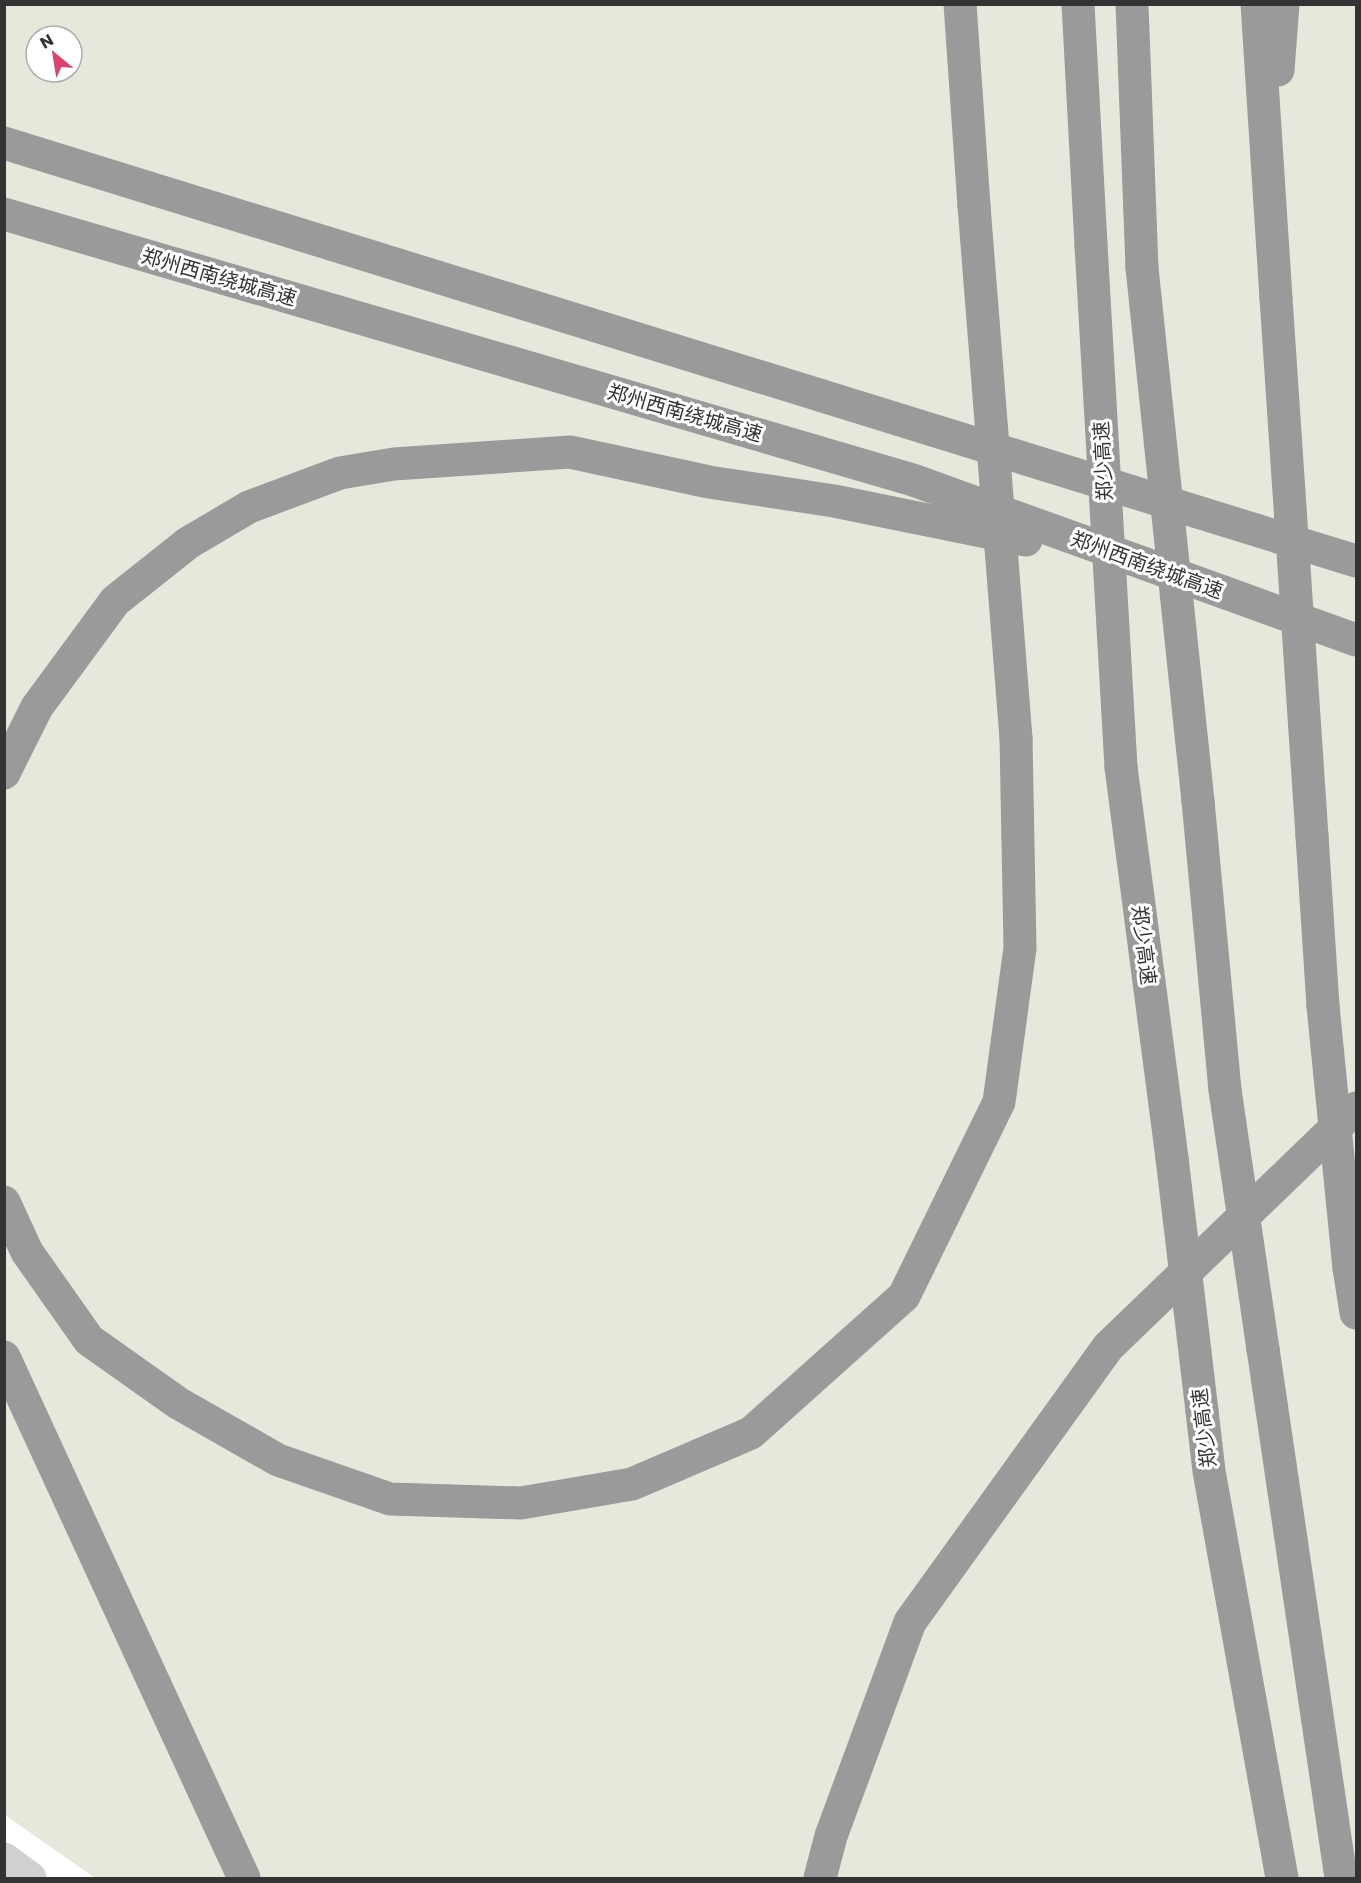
<svg xmlns="http://www.w3.org/2000/svg" width="1361" height="1883" font-family="Poppins,'Noto Sans SC',sans-serif">
<style>
.green{fill:#e5e9dc;fill-rule:evenodd}
.lines{fill:none;stroke-linecap:round;stroke-linejoin:round}
.minor{stroke:#d0d0d0;stroke-width:33}
.highway{stroke:#9a9a9a;stroke-width:33}
.highway-bridge{stroke:#9a9a9a;stroke-width:33}
.labels{text-anchor:middle;stroke-width:6;stroke-linejoin:round;paint-order:stroke}
.street-label{font-size:20px;fill:#333;stroke:#fff}
</style>
<rect width="100%" height="100%" fill="#fff"/>
<path class="green" d="M5 5H1356V1878H95L5 1815ZM36 36H72V72H36Z"/>
<g class="lines">
<polyline class="minor" points="4,1859 30,1878"/>
<g class="highway">
<polyline points="960,4 974,206"/>
<polyline points="1078,4 1091,245"/>
<polyline points="1132,4 1142,268"/>
<polyline points="1257,4 1276,298"/>
<polyline points="1278,70 1283,4"/>
<polyline points="4,143 1356,561"/>
<polyline points="4,214 913,480 1356,640"/>
<polyline points="1121,767 1172,1158"/>
<polyline points="4,773 37,707 115,601 188,543 249,507 340,473 394,464 570,452 709,482 834,501 1026,540"/>
<polyline points="1198,801 1225,1090"/>
<polyline points="1312,836 1323,1006"/>
<polyline points="4,1202 27,1252 89,1340 178,1403 278,1460 390,1499 521,1503 632,1484 751,1433 904,1296 999,1102 1020,948 1016,738"/>
<polyline points="1349,1268 1356,1313"/>
<polyline points="1263,1349 1341,1878"/>
<polyline points="4,1357 244,1878"/>
<polyline points="1202,1411 1209,1471 1282,1878"/>
<polyline points="820,1878 831,1836 910,1622 1108,1347 1356,1108"/>
</g>
<g class="highway-bridge">
<polyline points="974,206 1016,738"/>
<polyline points="1091,245 1121,767"/>
<polyline points="1142,268 1198,801"/>
<polyline points="1276,298 1312,836"/>
<polyline points="1323,1006 1349,1268"/>
<polyline points="1225,1090 1263,1349"/>
<polyline points="1172,1158 1202,1411"/>
</g>
</g>
<g class="labels">
<g class="street-label">
<text transform="translate(219 277) rotate(16)" y="7">郑州西南绕城高速</text>
<text transform="translate(685 413) rotate(16)" y="7">郑州西南绕城高速</text>
<text transform="translate(1103 461) rotate(-93)" y="7">郑少高速</text>
<text transform="translate(1147 565) rotate(20)" y="7">郑州西南绕城高速</text>
<text transform="translate(1144 945) rotate(83)" y="7">郑少高速</text>
<text transform="translate(1204 1428) rotate(-97)" y="7">郑少高速</text>
</g>
</g>
<rect width="1361" height="1883" fill="none" stroke="#333333" stroke-width="12"/>
<g transform="translate(54 54) rotate(330)"><circle r="28" fill="#ffffff" stroke="#adadad" stroke-width="1.5"/>
<path d="M0-4.5L10 22L0 15L-10 22Z" fill="#dd426e"/>
<text y="-9" font-size="16" font-weight="bold" text-anchor="middle" fill="#333333">N</text>
</g>
</svg>
